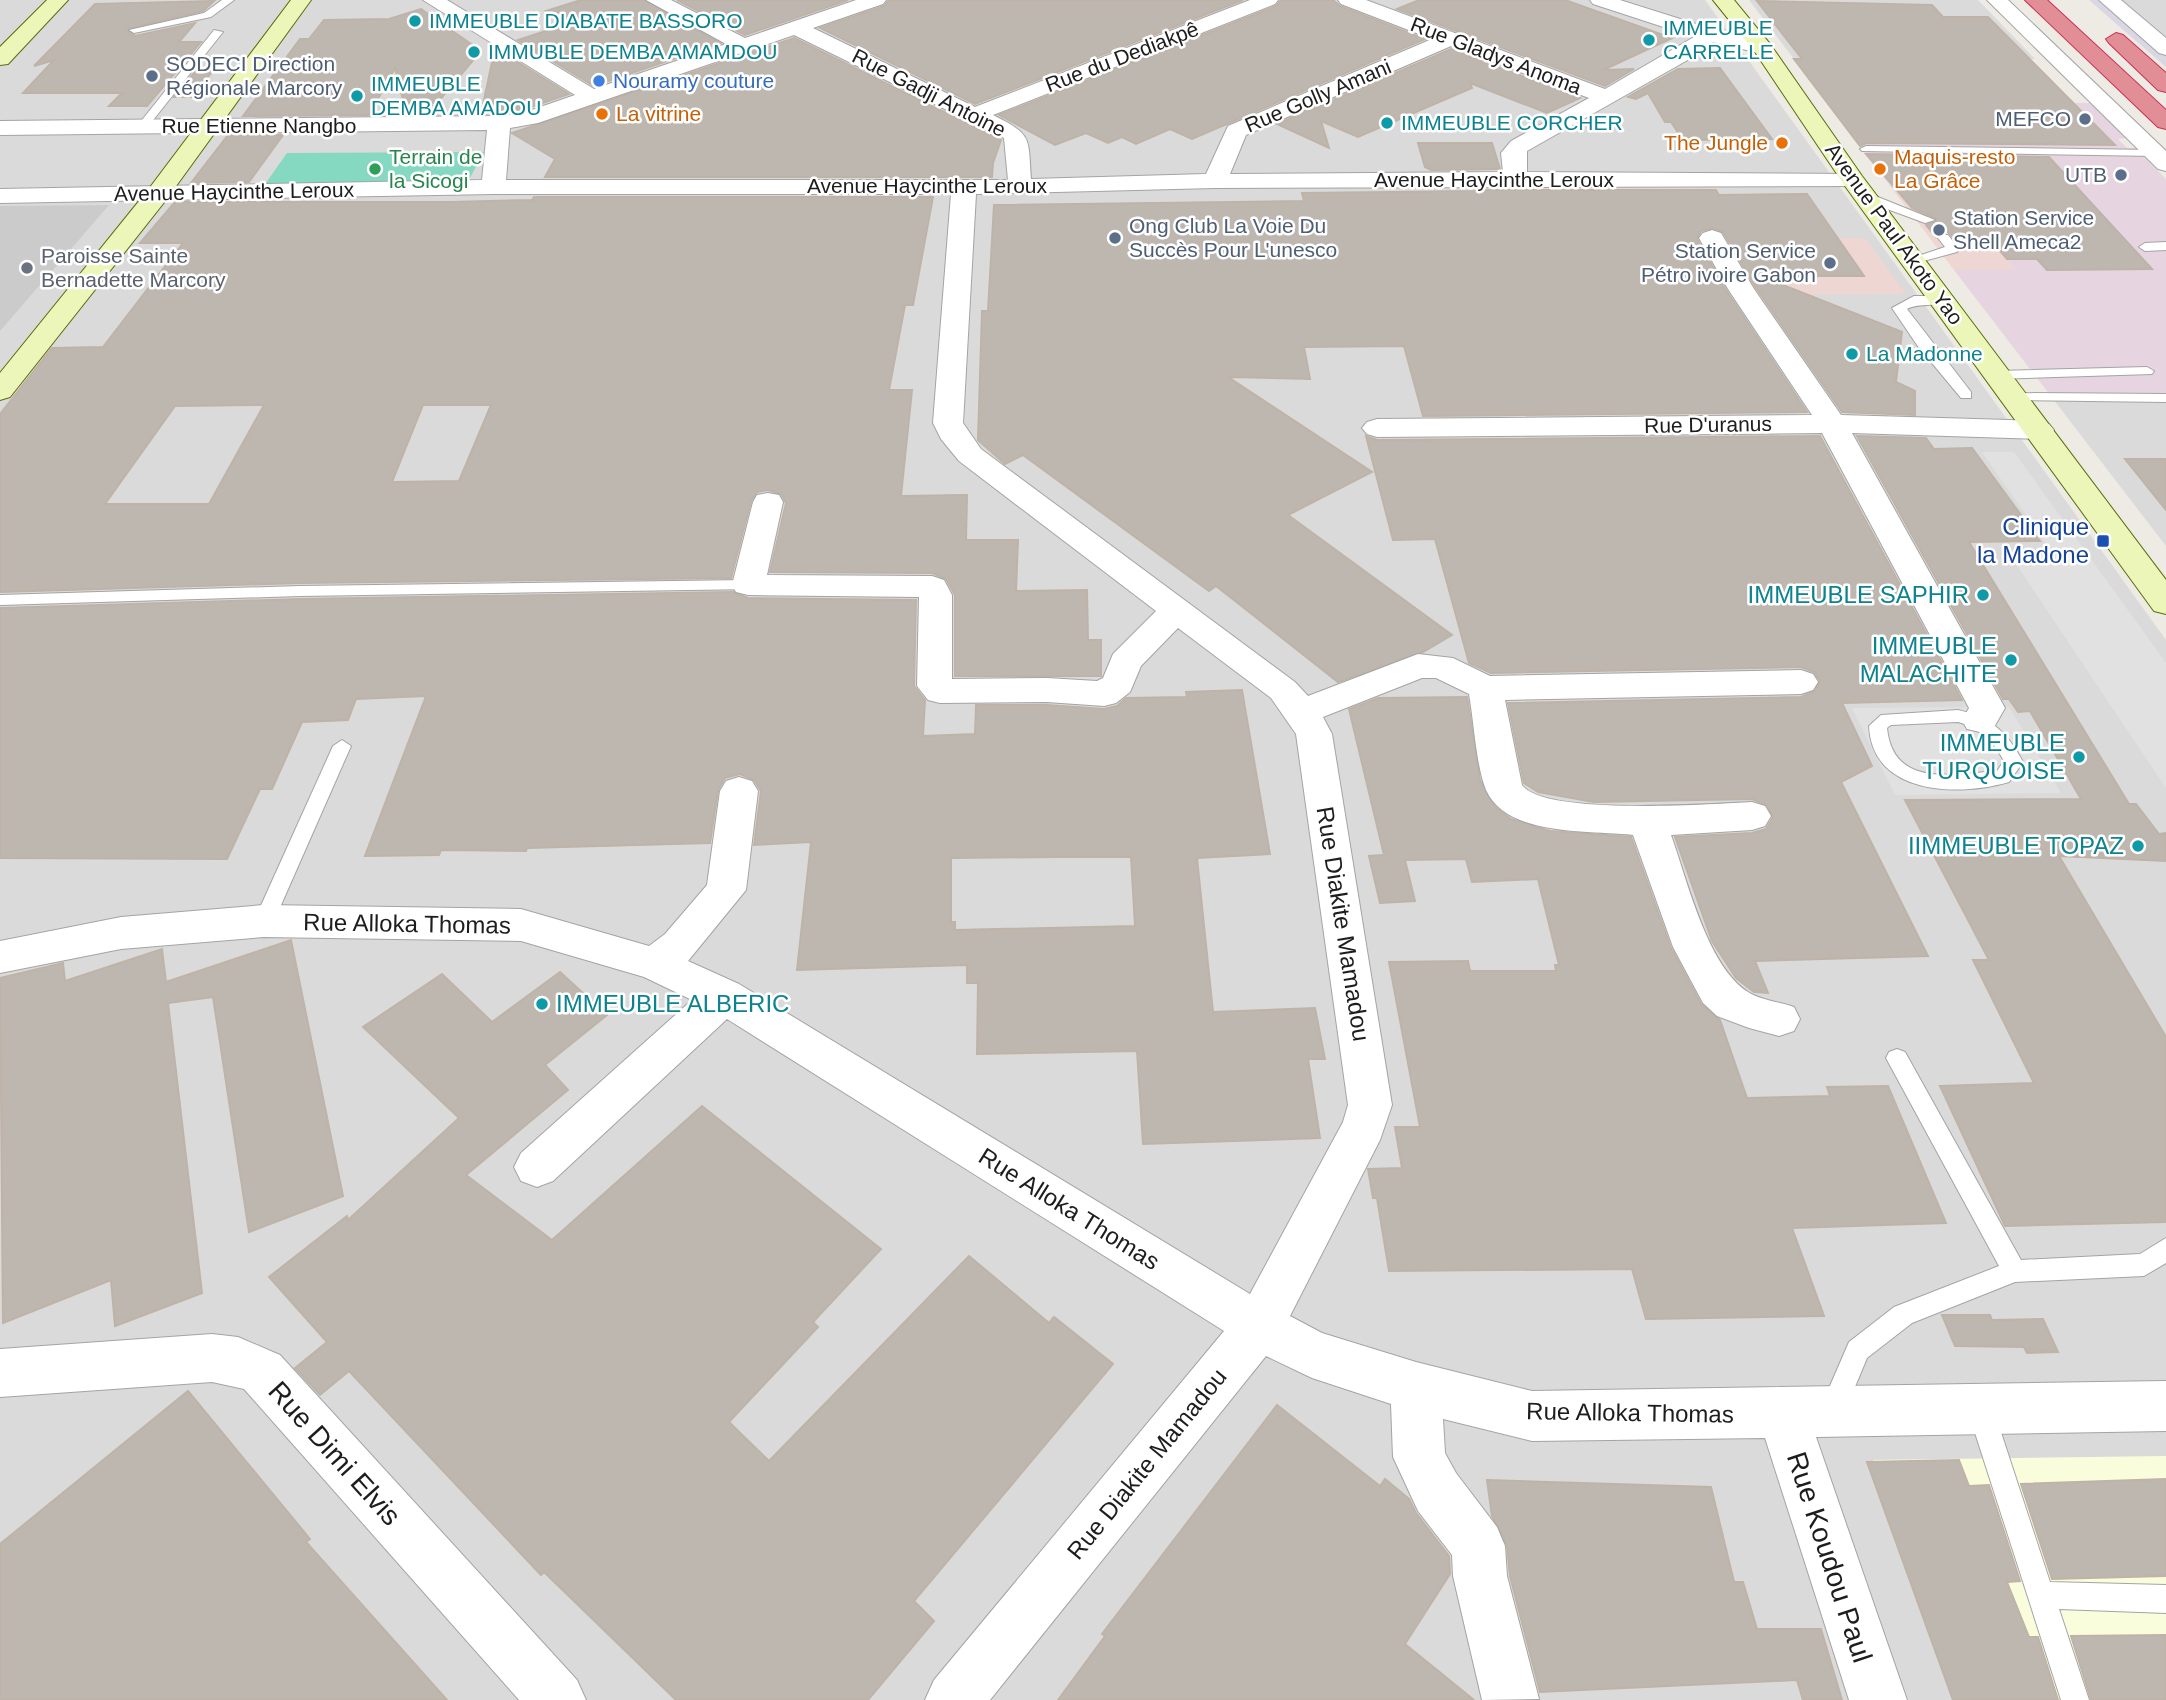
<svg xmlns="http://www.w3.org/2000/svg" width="2166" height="1700" font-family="Helvetica,sans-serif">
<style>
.residential{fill:#dbdada}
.commercial{fill:#eed6d2}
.industrial{fill:#e6d5e1}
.education{fill:#fafddc}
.religious{fill:#cbcbcb}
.pitch{fill:#84d9c0}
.parking{fill:#e1e1e1}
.plaza{fill:#d8d7e3}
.building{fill:#beb7b0;stroke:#beb3a6;stroke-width:2;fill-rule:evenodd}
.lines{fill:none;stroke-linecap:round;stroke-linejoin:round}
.lane-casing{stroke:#a4a4a4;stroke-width:2}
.street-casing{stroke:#a4a4a4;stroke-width:2}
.secondary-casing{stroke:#596d0a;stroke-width:2}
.highway-casing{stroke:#ce2d56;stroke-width:2}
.lane{fill:#fff;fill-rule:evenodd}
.street{fill:#fff;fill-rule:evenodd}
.secondary{fill:#edf6b9;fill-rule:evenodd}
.highway{fill:#e18e96;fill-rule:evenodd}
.culture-dot{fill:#0f9aa8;stroke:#fff;stroke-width:2.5}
.service-dot{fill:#5c6f8a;stroke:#fff;stroke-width:2.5}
.shop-dot{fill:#3f7fe0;stroke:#fff;stroke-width:2.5}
.food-dot{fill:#e8710a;stroke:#fff;stroke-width:2.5}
.leisure-dot{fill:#2e9e5b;stroke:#fff;stroke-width:2.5}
.worship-dot{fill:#6b7280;stroke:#fff;stroke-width:2.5}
.transit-dot{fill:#1a4fb4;stroke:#fff;stroke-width:2.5}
.labels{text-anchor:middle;stroke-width:5;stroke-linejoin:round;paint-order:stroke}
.far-culture-label{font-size:21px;fill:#0d838f;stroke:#fff;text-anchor:start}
.far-street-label{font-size:21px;fill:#1d1d1d;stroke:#fff}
.far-service-label{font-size:21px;fill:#4e5e75;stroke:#fff;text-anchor:start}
.far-shop-label{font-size:21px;fill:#366cbe;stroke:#fff;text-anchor:start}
.far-food-label{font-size:21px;fill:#c56008;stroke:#fff;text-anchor:start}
.far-leisure-label{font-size:21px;fill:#27864d;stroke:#fff;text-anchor:start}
.far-worship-label{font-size:21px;fill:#5b616d;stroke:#fff;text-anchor:start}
.transit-label{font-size:24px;fill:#164399;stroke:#fff;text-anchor:end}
.culture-label{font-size:24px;fill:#0d838f;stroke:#fff;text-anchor:end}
.street-label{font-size:24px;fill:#1d1d1d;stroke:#fff}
.near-street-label{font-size:28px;fill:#1d1d1d;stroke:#fff}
</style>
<rect width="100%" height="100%" fill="#edebe3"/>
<g class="residential">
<polygon points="0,0 1705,0 2166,640 2166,1700 0,1700"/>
<polygon points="1749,0 1978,0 2035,59 1794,59"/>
<polygon points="2095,0 2166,0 2166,61"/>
<polygon points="2050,395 2166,395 2166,546"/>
</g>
<g class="commercial">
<polygon points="1897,195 1954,195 2016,270 1954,270"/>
<polygon points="1865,238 1906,294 1754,295 1721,239"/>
</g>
<polygon class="industrial" points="1794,59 2028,59 2074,103 2091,103 2126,138 2118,139 2127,148 2135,148 2166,179 2166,395 2050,395 1954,270 2015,269 1954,195 1897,195"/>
<polygon class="education" points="2166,1456 2166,1700 1957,1700 1873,1460"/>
<polygon class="religious" points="109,205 0,331 0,206"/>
<polygon class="pitch" points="484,152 466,185 263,187 287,153"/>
<g class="parking">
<polygon points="1982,452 2014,452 2166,663 2166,788 2008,552 2051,551"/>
<polygon points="2009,707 2061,793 1895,795 1852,708"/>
</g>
<polygon class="plaza" points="2089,0 2098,0 2166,58 2166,67"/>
<g class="building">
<polygon points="581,0 644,0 720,43 594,86 518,40 555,28 551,26 566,21 546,11"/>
<polygon points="677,0 848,0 745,35"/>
<polygon points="889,0 1243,0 975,104 820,28 884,6"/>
<polygon points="1281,0 1333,0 1340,6 1425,39 1192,139 1170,129 1136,144 1122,137 1108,143 1086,133 1055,145 999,115 1276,6"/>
<polygon points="1419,0 1565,0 1672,38 1603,70 1634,69 1605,86 1397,9"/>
<polygon points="214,1 203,11 127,29 135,36 195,23 179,42 201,42 147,106 109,106 122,93 23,93 54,60 34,66 95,4"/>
<polygon points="1757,1 1932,5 1943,17 1988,17 2115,145 1866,143 1860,146 1794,59 1802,59"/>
<polygon points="421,9 481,51 432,109 405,108 395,68 369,115 243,116 300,39 309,39 324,20 389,19"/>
<polygon points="794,38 1001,140 993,163 992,177 545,177 555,159 512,133"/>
<polygon points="495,48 569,94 525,109 481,114"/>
<polygon points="1451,49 1580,98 1547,113 1470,83 1472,88 1358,137 1321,121 1329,148 1277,124"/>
<polygon points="198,68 215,68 192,97 174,97"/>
<polygon points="1720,68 1772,139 1683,140 1671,122 1665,122 1648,93 1636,99 1628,97 1678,69"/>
<polygon points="228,135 283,135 249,182 191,183"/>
<polygon points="1418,143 1492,143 1500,169 1431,170 1425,167"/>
<polygon points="1866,154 2049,157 2152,269 2047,270 2037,259 2007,259 1992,241 1957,242 1948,232 1940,232 1936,237 1926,225 1937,219 1912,208"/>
<polygon points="1475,190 1716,190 1719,195 1807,194 1864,276 1760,276 1902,332 1896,382 1915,391 1915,415 1842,412 1756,288 1723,232 1713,228 1701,231 1697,239 1726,290 1807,412 1423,416 1404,346 1304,347 1310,379 1228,377 1372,472 1288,515 1452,635 1423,652 1338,682 1216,586 1209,591 1023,455 1005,464 978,440 982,311 988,311 994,205 1304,201 1302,193 1478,191"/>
<path d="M534 197H933L913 305H905L889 390H912L901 496 967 495 966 540H1018L1016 591 1087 590 1088 640H1101V676H955V595L946 579 932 573 770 572 786 503 781 494 768 490 757 492 751 501 731 578 300 583 0 592V414L52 348 103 347 183 243H140L175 202H450L532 200ZM264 405 209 504H105L175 406ZM423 405H491L459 481 392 482Z"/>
<polygon points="1366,436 1377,440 1820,436 1962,700 1842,703 1872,766 1841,782 1928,956 1755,961 1768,993 1754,992 1736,978 1712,941 1675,837 1752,833 1766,829 1773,817 1767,805 1752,799 1594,802 1538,792 1524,783 1508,703 1801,697 1815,691 1820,681 1814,672 1801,667 1491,673 1469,663 1435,539 1393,540"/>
<polygon points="1857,436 1926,438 1934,449 1972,448 2040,541 1969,542 2129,804 2136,804 2159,834 2166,833 2166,861 2059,856 2166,1037 2166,1222 2005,1226 1940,1086 2034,1083 1973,960 1989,960 1905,800 2081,799 2030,711 2018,712 2009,699 2003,699"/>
<polygon points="2125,459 2166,459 2166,510"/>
<path d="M733 592 748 598 916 600 914 686 925 700 923 736 975 734 976 705H1047L1104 709 1117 706 1126 698 1187 697 1186 692 1242 690 1270 854 1197 858 1213 1012 1315 1008 1325 1059H1308L1320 1138 1143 1144 1137 1051 977 1054 978 983H967V965L797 970 811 842 754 845 761 791 754 780 740 774 725 778 718 790 710 843 527 848 526 851 441 850 439 855 365 856 426 696 356 699 348 720 302 722 272 789H260L227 859 0 858V608L300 599ZM1057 857H1131L1135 926 955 930V922H951V858Z"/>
<polygon points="1467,697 1480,780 1495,807 1511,819 1550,831 1631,837 1671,948 1701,1004 1720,1020 1747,1098 1830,1096 1827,1087 1888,1086 1946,1223 1792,1228 1824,1316 1646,1319 1632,1269 1389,1271 1377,1198 1373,1198 1368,1169 1402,1168 1395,1127 1420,1127 1389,962 1468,961 1470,971 1556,971 1555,965 1559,965 1538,879 1472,882 1466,859 1405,860 1415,901 1380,903 1369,856 1384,855 1349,709 1378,698"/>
<polygon points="291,940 343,1196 249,1232 213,997 168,1003 202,1293 115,1326 111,1280 3,1323 0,978 63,963 65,981 162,949 166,982"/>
<polygon points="560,972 607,1015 545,1065 568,1090 466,1175 552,1240 702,1106 881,1249 813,1322 818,1327 729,1422 769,1461 969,1256 1049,1323 1054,1317 1113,1364 914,1601 934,1621 868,1700 676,1700 544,1572 541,1575 349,1371 320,1395 295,1368 327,1342 269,1277 347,1216 348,1220 459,1118 363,1027 442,974 492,1022"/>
<polygon points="1942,1315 1990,1315 1992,1320 2043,1319 2058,1352 2027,1353 2024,1347 1955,1346"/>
<polygon points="188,1391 310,1539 306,1542 447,1700 0,1700 0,1544"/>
<polygon points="1277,1405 1380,1486 1385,1479 1409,1499 1416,1513 1449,1556 1450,1574 1405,1644 1474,1700 1058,1700 1105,1636 1102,1634"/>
<polygon points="1959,1460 1969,1486 1989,1485 2020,1581 2007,1582 2029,1637 2038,1637 2058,1700 1953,1700 1867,1462"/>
<polygon points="2166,1479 2166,1576 2052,1579 2021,1484"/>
<polygon points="1487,1480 1711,1487 1734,1582 1743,1582 1757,1629 1821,1629 1842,1700 1803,1700 1797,1680 1540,1692 1510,1576 1507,1545 1492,1516"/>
<polygon points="2166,1635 2166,1700 2091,1700 2071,1636"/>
</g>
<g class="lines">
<defs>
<g id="lane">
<polygon points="222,0 234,0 211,17 134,33 129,30 204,13"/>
<polygon points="214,30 223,32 146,129 138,129 138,125"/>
<polygon points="1866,146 2155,150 2161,153 2155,156 1862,151 1860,149"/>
<polygon points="1860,193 1868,193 1935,220 1925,223 1860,199"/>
<polygon points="1940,235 1948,235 1959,249 1957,252 1909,265 1909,259 1945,247 1938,238"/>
<polygon points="2166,242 2166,250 2145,251 2139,247 2145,243"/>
<path d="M1914 296H1941L1948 300C1937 308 1920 302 1907 309L1971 392V398H1961L1917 345 1892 308Z"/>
<polygon points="2147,367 2154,371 2152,374 1997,379 1990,375 1997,371"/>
<polygon points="2014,393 2166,394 2166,402 2009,400 2009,394"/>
<polygon points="748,580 754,581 754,589 300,596 0,605 0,595 300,586"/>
<path d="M1958 710C1992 718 2007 732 2023 762L2009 782C1958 797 1872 795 1869 726L1881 715ZM1958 722C1981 728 1993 741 2004 761L1997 771C1955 774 1893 789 1887 728L1891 725Z"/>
<polygon points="342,740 351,746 274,921 271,927 257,927 254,921 333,746"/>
<polygon points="1897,1049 1905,1052 2021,1260 2140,1254 2166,1238 2166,1263 2144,1276 2015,1282 1912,1323 1867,1358 1842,1418 1833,1422 1824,1418 1820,1409 1849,1342 1894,1307 1999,1266 1886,1058 1889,1052"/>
<polygon points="1981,1398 1990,1402 1994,1411 2050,1582 2166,1585 2166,1613 2059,1609 2089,1700 2061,1700 1968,1411 1972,1402"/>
</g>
<g id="street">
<path d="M423 0H447L594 89 726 44 646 0H671L745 38 856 0H886L883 4 813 28 975 107 1250 0H1278L1275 4 993 115C1033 135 1028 137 1031 179L1206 174 1228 126 1432 39 1341 4 1338 0H1366L1605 89 1694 37 1593 4 1590 0H1620L1715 30 1770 44 1773 48 1770 52 1763 54 1713 42 1700 53 1527 151V172L1853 174 1861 176 1865 181 1861 186 1215 188 976 194 963 423 981 449 1295 682 1308 696 1418 654 1453 658 1490 676 1801 670 1813 674 1818 682 1813 690 1801 694 1505 700 1522 785C1544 816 1712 804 1752 802L1765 806 1771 816 1765 826 1752 830 1671 835C1687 879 1707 966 1748 992 1760 1000 1780 1002 1794 1007L1800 1019 1794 1031 1779 1036 1749 1028 1717 1016 1703 1003 1673 947 1633 835C1589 830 1507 837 1486 790 1476 765 1474 722 1469 694L1436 678H1422L1323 717 1332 734 1392 1105 1380 1140 1290 1316 1322 1333 1416 1362 1532 1391 2166 1381V1431L1816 1437 1907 1700H1849L1765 1438 1532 1441 1443 1419 1445 1453 1456 1473 1497 1527 1505 1546 1507 1576 1539 1699 1482 1700 1453 1576 1452 1555 1418 1511 1393 1457 1391 1404 1312 1378 1266 1356 990 1700H925L934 1680 1224 1331 727 1019 553 1181 537 1187 521 1181 514 1167 521 1153 692 1000 644 977 521 941 264 937 121 949 0 973V941L121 917 264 905 521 909 649 946 665 934 707 885 720 791 726 781 739 777 752 781 758 791 746 890 688 961 739 984 1250 1294 1343 1122 1348 1105 1296 734 1271 698 1178 628 1141 666 1130 692 1116 703 1104 706 1047 702 940 703 928 700 917 686 919 597 748 595 736 592 732 585 753 502 757 495 768 493 779 495 783 502 767 575 932 576 944 580 952 595V679L1047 678 1097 681 1103 678 1113 654 1156 611 959 461 941 439 933 423 951 194H493L0 203V189L482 180 487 130 0 135V121L499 116 526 112 575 95ZM794 35 1004 138 1008 180H506L510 128 538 123ZM1451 46 1589 98 1511 141 1501 153 1503 172 1230 174 1246 135Z"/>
<polygon points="1987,0 2008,0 2166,151 2166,171 2158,169"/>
<polygon points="2099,0 2121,0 2166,38 2166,55 2159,53"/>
<polygon points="1712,230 1721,233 1754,289 1841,415 2039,421 2049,424 2054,430 2049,436 2039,439 1852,433 2005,708 1993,729 1980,732 1967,729 1962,720 1969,708 1822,433 1377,437 1367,434 1362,428 1367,422 1377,419 1812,415 1728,289 1699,238 1703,233"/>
<polygon points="212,1334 238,1337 280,1355 577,1680 586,1700 519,1700 244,1389 212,1382 0,1397 0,1349"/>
</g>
<g id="secondary">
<polygon points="47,0 68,0 8,64 0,65 0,47"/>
<polygon points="291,0 311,0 166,200 10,397 0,400 0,373 148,190"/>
<polygon points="1713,0 1734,0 1770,44 1862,176 2166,580 2166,614 2154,611 1845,186 1755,52"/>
</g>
<g id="highway">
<polygon points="2025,0 2047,0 2166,110 2166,129 2158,127"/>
<polygon points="2116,33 2123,35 2166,73 2166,92 2158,90 2109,43 2106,39"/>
</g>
</defs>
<use href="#lane" class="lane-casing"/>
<use href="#street" class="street-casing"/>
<use href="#secondary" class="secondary-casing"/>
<use href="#highway" class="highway-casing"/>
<use href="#lane" class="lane"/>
<use href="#street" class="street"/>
<use href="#secondary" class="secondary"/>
<use href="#highway" class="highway"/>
</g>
<g class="culture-dot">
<circle cx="415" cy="21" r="7"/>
<circle cx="1649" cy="40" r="7"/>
<circle cx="474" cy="52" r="7"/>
<circle cx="357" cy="96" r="7"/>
<circle cx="1387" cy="123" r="7"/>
<circle cx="1852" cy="354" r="7"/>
<circle cx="1983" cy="595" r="7"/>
<circle cx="2011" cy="660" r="7"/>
<circle cx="2079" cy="757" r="7"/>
<circle cx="2138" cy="846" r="7"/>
<circle cx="542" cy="1004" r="7"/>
</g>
<g class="service-dot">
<circle cx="152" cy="76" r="7"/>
<circle cx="2085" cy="119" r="7"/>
<circle cx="2121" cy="175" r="7"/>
<circle cx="1939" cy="230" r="7"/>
<circle cx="1115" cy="238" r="7"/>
<circle cx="1830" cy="263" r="7"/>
</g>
<circle class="shop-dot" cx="599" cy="81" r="7"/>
<g class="food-dot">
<circle cx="602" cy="114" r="7"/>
<circle cx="1782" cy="143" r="7"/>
<circle cx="1880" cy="169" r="7"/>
</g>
<circle class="leisure-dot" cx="375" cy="169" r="7"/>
<circle class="worship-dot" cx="27" cy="268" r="7"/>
<rect class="transit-dot" x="2096" y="534" width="14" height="14" rx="3.5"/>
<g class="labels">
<g class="far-culture-label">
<text x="429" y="28">IMMEUBLE DIABATE BASSORO</text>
<text x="1663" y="35">IMMEUBLE<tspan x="1663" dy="24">CARRELLE</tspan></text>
<text x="488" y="59">IMMUBLE DEMBA AMAMDOU</text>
<text x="371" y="91">IMMEUBLE<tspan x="371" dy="24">DEMBA AMADOU</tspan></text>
<text x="1401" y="130">IMMEUBLE CORCHER</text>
<text x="1866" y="361">La Madonne</text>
</g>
<g class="far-street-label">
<text transform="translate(1496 56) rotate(21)" y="7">Rue Gladys Anoma</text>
<text transform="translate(1122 57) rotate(-21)" y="7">Rue du Dediakpê</text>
<text transform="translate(929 93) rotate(27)" y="7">Rue Gadji Antoine</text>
<text transform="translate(1318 96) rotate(-23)" y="7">Rue Golly Amani</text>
<text x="259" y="133">Rue Etienne Nangbo</text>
<text x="1494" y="187">Avenue Haycinthe Leroux</text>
<text x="927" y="193">Avenue Haycinthe Leroux</text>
<text transform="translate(234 192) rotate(-1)" y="7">Avenue Haycinthe Leroux</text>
<text transform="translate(1894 234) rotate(54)" y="7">Avenue Paul Akoto Yao</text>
<text transform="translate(1708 425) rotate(-1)" y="7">Rue D'uranus</text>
</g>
<g class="far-service-label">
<text x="166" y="71">SODECI Direction<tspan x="166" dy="24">Régionale Marcory</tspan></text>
<text x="2071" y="126" text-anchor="end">MEFCO</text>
<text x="2107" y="182" text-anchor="end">UTB</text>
<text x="1953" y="225">Station Service<tspan x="1953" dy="24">Shell Ameca2</tspan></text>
<text x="1129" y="233">Ong Club La Voie Du<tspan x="1129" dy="24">Succès Pour L'unesco</tspan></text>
<text x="1816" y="258" text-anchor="end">Station Service<tspan x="1816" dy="24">Pétro ivoire Gabon</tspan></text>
</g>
<g class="far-shop-label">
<text x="613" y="88">Nouramy couture</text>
</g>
<g class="far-food-label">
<text x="616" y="121">La vitrine</text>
<text x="1768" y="150" text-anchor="end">The Jungle</text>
<text x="1894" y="164">Maquis-resto<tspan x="1894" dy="24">La Grâce</tspan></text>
</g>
<g class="far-leisure-label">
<text x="389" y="164">Terrain de<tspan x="389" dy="24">la Sicogi</tspan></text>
</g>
<g class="far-worship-label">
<text x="41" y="263">Paroisse Sainte<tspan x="41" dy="24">Bernadette Marcory</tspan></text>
</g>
<g class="transit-label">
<text x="2089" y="535">Clinique<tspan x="2089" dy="28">la Madone</tspan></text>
</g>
<g class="culture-label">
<text x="1969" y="603">IMMEUBLE SAPHIR</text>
<text x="1997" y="654">IMMEUBLE<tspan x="1997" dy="28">MALACHITE</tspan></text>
<text x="2065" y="751">IMMEUBLE<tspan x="2065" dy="28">TURQUOISE</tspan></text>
<text x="2124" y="854">IIMMEUBLE TOPAZ</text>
<text x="556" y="1012" text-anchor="start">IMMEUBLE ALBERIC</text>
</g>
<g class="street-label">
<text transform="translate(407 924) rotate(1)" y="8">Rue Alloka Thomas</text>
<text transform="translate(1343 924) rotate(81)" y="8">Rue Diakite Mamadou</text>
<text transform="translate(1069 1209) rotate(32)" y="8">Rue Alloka Thomas</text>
<text transform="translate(1630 1413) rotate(1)" y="8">Rue Alloka Thomas</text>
<text transform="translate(1147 1464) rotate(-51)" y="8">Rue Diakite Mamadou</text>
</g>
<g class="near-street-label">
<text transform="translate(335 1453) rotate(48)" y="10">Rue Dimi Elvis</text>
<text transform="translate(1830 1557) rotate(72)" y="10">Rue Koudou Paul</text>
</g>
</g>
</svg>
